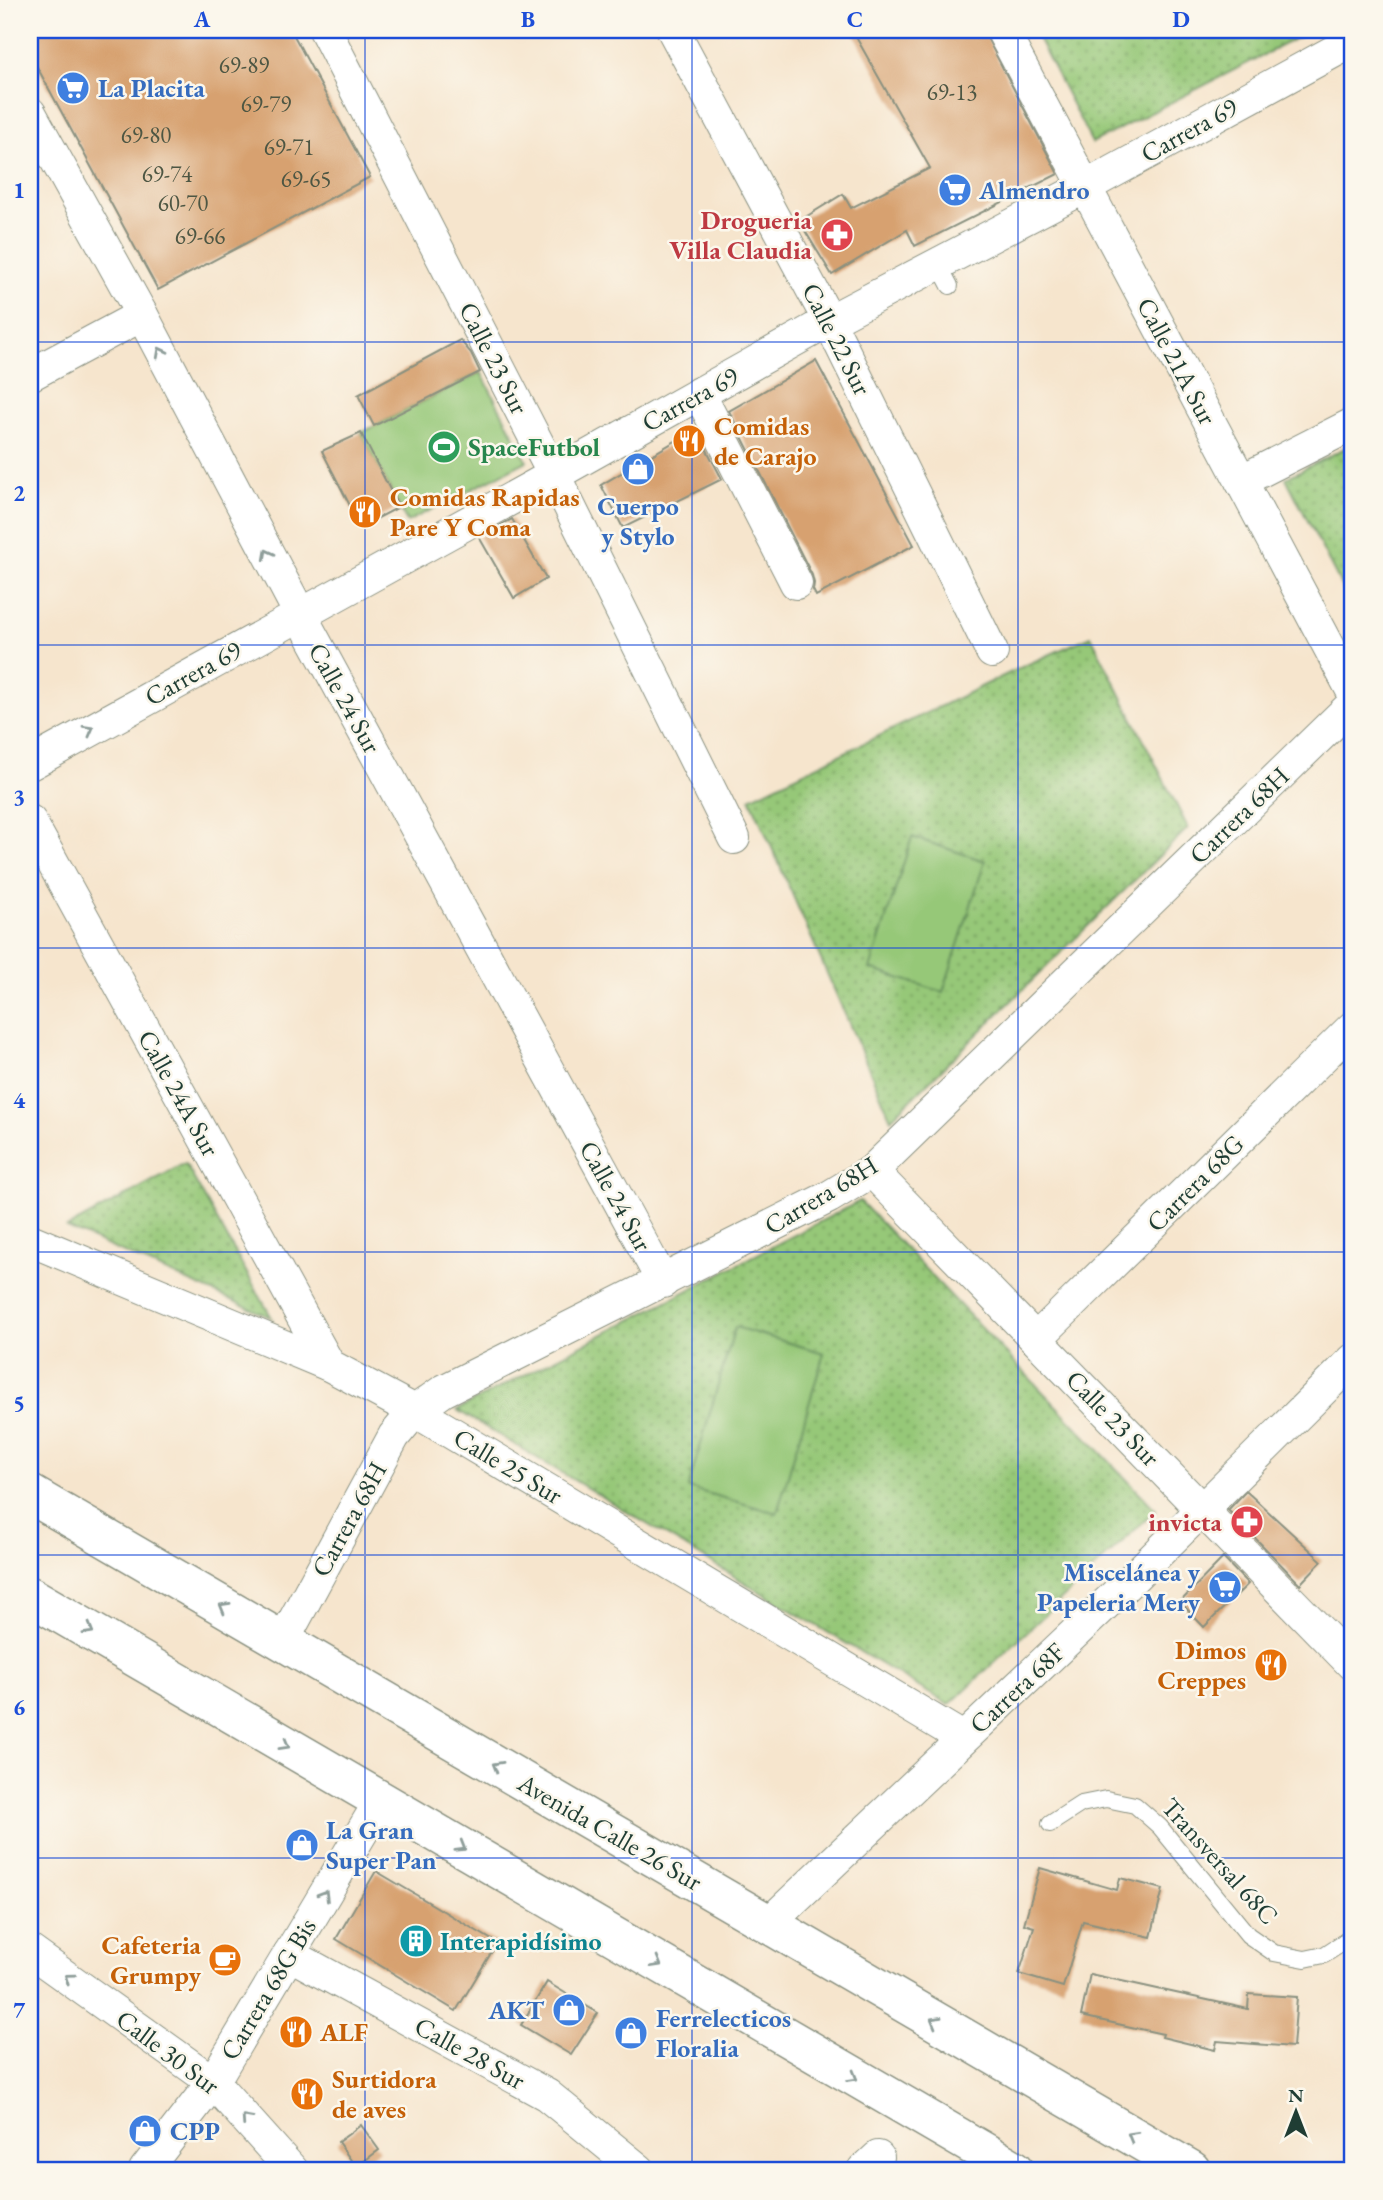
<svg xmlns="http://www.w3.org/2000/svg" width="1383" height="2200" font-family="'EB Garamond',serif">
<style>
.park{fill:url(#park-dots);stroke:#5a8256;stroke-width:2}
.pitch{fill:#96c878;stroke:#5a8256;stroke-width:2}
.building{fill:#d7a16f}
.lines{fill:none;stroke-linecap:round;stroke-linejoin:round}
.lane-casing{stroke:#8a9180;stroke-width:18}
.street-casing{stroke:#8a9180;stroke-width:34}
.primary-casing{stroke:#8a9180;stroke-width:41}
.lane{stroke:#fff;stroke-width:16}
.street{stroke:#fff;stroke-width:32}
.primary{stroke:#fff;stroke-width:38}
.oneway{stroke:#8f9e9a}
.grid{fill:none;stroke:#1d4ed8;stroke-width:2;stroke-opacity:0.55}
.labels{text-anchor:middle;stroke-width:5;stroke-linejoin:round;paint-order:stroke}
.number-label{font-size:23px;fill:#4d5643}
.shop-label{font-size:26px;font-weight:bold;fill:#366cbe;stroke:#fbf7ec;text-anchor:start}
.street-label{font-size:26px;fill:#1f3d34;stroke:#fbf7ec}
.health-label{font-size:26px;font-weight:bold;fill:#be3a42;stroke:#fbf7ec;text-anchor:end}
.food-label{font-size:26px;font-weight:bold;fill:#c56008;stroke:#fbf7ec;text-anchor:start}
.leisure-label{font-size:26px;font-weight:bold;fill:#27864d;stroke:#fbf7ec;text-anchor:start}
.culture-label{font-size:26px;font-weight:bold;fill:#0d838f;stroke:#fbf7ec;text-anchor:start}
.neatline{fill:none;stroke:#1d4ed8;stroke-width:2.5}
.grid-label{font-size:23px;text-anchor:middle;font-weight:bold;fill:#1d4ed8}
</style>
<defs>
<pattern id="park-dots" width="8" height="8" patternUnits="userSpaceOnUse" patternTransform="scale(1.75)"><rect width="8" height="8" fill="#96c878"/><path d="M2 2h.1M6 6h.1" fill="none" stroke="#7aa463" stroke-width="1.8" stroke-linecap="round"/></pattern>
</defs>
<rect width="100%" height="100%" fill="#fbf7ec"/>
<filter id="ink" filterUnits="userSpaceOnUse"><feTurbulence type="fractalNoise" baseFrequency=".0143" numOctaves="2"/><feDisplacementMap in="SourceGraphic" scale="14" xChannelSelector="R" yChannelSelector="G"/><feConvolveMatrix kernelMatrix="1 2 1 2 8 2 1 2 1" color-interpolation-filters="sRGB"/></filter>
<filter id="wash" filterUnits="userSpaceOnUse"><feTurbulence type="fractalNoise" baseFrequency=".00686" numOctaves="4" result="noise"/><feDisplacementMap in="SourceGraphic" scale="28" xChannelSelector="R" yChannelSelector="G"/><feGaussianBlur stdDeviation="1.57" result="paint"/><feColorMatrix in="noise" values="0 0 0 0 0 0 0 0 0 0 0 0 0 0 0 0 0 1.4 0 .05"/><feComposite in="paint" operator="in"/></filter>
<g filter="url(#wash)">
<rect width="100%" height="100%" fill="#f6e5cd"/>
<g class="park">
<polygon points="1034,30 1312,30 1092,143"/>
<polygon points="1353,444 1353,609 1286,478"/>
<polygon points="1091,636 1188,828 891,1119 750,798 1024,666"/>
<polygon points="185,1163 272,1318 67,1228"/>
<polygon points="860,1201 1156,1510 949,1705 457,1410"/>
</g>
<g class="pitch">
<polygon points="481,372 527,461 407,522 361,433"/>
<polygon points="912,837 985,861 943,992 870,969"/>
<polygon points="735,1327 824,1353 777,1513 688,1488"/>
</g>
<g id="blocks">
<g class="building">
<polygon points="43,30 291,30 370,177 158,290 30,54 30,37"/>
<polygon points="852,30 983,30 1058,174 915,246 907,230 832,275 799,221 843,194 851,208 930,168"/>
<polygon points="460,340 471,353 480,372 374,426 358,395"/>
<polygon points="816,361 914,545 816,596 813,590 814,583 812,575 729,411"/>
<polygon points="696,429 722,479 623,528 601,485"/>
<polygon points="361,433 399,507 361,527 322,451"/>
<polygon points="512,519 546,579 514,598 479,537"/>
<polygon points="1246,1491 1322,1561 1300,1584 1228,1510"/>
<polygon points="1223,1558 1248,1584 1204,1627 1180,1602"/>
<polygon points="1040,1868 1117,1890 1120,1878 1163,1889 1151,1937 1083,1921 1063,1987 1019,1974 1034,1927 1024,1924"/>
<polygon points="376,1871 497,1943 456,2011 336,1939"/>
<polygon points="1090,1974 1248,2009 1249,1994 1297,1997 1293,2047 1217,2041 1215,2050 1162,2037 1163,2034 1081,2016"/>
<polygon points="547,1982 598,2013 571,2055 521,2025"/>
<polygon points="361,2125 379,2150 356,2167 338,2142"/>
</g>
</g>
</g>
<g filter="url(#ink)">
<use href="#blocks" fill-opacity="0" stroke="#8a9180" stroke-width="2"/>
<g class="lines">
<defs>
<g id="lane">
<polyline points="939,265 950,286"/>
<polyline points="1050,1824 1081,1804 1106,1799 1135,1805 1160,1827 1248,1935 1274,1953 1305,1959 1324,1955 1353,1936"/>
</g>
<g id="street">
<polyline points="325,30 554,475 734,838"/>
<polyline points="673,30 829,321 992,652"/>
<polyline points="1002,30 1353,692"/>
<polyline points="30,113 142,315 300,614 663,1282"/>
<polyline points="30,375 142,315"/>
<polyline points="699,393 796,583"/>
<polyline points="1241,481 1353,424"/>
<polyline points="30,764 554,475 829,321 1085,187 1353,41"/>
<polyline points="30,821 329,1365"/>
<polyline points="872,1171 1353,1665"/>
<polyline points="30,1240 329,1365 415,1411 963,1738"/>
<polyline points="1036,1339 1353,1027"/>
<polyline points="283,1641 394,1436 415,1411 443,1391 829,1197 872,1171 1353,704"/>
<polyline points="768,1924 1131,1580 1353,1360"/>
<polyline points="30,1951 213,2082 292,2170"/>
<polyline points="289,1954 547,2095 639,2170"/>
<polyline points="145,2170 213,2082 381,1800"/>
<polyline points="864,2170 878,2157"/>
</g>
<g id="primary">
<polyline points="30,1494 1191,2170"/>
<polyline points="30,1596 1015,2170"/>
</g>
</defs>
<use href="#lane" class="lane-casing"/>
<use href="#street" class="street-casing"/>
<use href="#primary" class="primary-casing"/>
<use href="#lane" class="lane"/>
<use href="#street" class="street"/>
<use href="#primary" class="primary"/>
</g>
<defs><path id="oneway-chevron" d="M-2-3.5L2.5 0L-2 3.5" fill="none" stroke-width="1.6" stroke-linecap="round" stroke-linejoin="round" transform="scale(1.75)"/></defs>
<g class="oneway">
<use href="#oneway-chevron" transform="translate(161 352) rotate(-118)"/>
<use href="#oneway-chevron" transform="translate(268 554) rotate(-118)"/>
<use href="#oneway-chevron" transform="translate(89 730) rotate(-29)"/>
<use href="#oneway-chevron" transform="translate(224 1607) rotate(-150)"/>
<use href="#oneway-chevron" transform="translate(89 1630) rotate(30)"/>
<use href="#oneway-chevron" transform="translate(285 1745) rotate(30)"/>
<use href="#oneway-chevron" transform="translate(497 1766) rotate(-150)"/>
<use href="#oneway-chevron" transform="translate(461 1847) rotate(31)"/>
<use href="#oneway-chevron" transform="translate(324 1895) rotate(-59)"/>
<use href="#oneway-chevron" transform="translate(657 1963) rotate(30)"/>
<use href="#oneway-chevron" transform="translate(69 1978) rotate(-144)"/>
<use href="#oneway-chevron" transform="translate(935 2021) rotate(-150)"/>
<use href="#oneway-chevron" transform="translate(853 2077) rotate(30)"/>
<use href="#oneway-chevron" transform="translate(246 2119) rotate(-132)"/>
<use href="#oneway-chevron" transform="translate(1132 2136) rotate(-150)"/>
</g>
</g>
<path class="grid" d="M365 30V2170M692 30V2170M1018 30V2170M30 342H1353M30 645H1353M30 948H1353M30 1252H1353M30 1555H1353M30 1858H1353"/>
<defs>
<symbol id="supermarket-disc" viewBox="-11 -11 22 22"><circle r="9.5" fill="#3f7fe0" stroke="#fbf7ec"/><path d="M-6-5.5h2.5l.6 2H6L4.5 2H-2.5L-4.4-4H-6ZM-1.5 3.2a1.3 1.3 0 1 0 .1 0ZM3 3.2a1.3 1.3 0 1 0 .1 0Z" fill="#fff"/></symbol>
<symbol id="pharmacy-disc" viewBox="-11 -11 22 22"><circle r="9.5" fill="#e0444e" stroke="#fbf7ec"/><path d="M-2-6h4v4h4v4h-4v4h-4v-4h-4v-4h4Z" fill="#fff"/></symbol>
<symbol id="restaurant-disc" viewBox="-11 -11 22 22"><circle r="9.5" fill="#e8710a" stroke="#fbf7ec"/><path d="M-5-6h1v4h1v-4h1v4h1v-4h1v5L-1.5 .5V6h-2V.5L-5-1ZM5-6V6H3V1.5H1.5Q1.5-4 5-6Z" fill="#fff"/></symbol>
<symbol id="stadium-disc" viewBox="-11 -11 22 22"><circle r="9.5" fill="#2e9e5b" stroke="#fbf7ec"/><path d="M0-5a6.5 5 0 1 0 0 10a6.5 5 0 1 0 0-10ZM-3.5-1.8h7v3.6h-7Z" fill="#fff"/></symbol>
<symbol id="shop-disc" viewBox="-11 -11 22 22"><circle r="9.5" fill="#3f7fe0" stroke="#fbf7ec"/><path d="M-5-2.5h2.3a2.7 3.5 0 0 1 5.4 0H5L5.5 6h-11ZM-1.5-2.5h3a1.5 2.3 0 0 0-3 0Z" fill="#fff"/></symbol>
<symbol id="building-disc" viewBox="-11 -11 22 22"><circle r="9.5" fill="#0f9aa8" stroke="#fbf7ec"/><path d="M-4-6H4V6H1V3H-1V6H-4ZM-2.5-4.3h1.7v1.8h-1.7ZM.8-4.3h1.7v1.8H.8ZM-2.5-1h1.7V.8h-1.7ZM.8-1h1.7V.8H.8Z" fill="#fff"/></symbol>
<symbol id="cafe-disc" viewBox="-11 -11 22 22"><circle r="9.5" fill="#e8710a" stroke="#fbf7ec"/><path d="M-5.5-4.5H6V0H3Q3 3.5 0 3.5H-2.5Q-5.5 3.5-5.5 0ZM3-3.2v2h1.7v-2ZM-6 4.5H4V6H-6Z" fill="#fff"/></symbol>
</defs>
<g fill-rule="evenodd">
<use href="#supermarket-disc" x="54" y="69" width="38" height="38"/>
<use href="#supermarket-disc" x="936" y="171" width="38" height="38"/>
<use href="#pharmacy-disc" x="818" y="216" width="38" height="38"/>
<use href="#restaurant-disc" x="670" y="422" width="38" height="38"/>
<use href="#stadium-disc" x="425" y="428" width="38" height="38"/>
<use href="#shop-disc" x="619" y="450" width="38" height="38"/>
<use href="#restaurant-disc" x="346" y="493" width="38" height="38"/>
<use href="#pharmacy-disc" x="1228" y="1503" width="38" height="38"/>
<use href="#supermarket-disc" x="1206" y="1568" width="38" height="38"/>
<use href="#restaurant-disc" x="1252" y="1646" width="38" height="38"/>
<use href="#shop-disc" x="283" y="1826" width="38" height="38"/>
<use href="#building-disc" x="397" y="1922" width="38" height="38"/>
<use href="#cafe-disc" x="206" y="1941" width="38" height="38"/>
<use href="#shop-disc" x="550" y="1991" width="38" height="38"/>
<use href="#restaurant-disc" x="277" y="2013" width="38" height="38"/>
<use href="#shop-disc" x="612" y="2014" width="38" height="38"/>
<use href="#restaurant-disc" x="288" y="2075" width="38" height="38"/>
<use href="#shop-disc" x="126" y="2112" width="38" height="38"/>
</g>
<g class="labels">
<g class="number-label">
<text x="244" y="73">69-89</text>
<text x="952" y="100">69-13</text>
<text x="266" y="112">69-79</text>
<text x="146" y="143">69-80</text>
<text x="289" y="155">69-71</text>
<text x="167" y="182">69-74</text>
<text x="306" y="187">69-65</text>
<text x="183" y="211">60-70</text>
<text x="200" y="244">69-66</text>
</g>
<g class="shop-label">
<text x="98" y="97">La Placita</text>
<text x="979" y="199">Almendro</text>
<text x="638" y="515" text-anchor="middle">Cuerpo<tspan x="638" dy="30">y Stylo</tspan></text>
<text x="1200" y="1581" text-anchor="end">Miscelánea y<tspan x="1200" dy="30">Papeleria Mery</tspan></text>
<text x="326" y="1839">La Gran<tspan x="326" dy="30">Super Pan</tspan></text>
<text x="544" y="2019" text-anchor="end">AKT</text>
<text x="656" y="2027">Ferrelecticos<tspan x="656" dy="30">Floralia</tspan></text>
<text x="170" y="2140">CPP</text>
</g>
<g class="street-label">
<text transform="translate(1189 130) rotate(-29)" y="9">Carrera 69</text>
<text transform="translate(837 339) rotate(63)" y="9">Calle 22 Sur</text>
<text transform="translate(494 358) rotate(63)" y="9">Calle 23 Sur</text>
<text transform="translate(1177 361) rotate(62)" y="9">Calle 21A Sur</text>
<text transform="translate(690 399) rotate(-29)" y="9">Carrera 69</text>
<text transform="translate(193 673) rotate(-29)" y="9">Carrera 69</text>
<text transform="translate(345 698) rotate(61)" y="9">Calle 24 Sur</text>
<text transform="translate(1239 815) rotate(-44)" y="9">Carrera 68H</text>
<text transform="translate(179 1093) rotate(61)" y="9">Calle 24A Sur</text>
<text transform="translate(1195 1183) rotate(-45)" y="9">Carrera 68G</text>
<text transform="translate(821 1195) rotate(-31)" y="9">Carrera 68H</text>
<text transform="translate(616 1196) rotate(61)" y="9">Calle 24 Sur</text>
<text transform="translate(1113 1418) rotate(46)" y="9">Calle 23 Sur</text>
<text transform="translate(508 1466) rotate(31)" y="9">Calle 25 Sur</text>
<text transform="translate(349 1519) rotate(-61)" y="9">Carrera 68H</text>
<text transform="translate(1017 1688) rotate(-43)" y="9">Carrera 68F</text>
<text transform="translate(610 1832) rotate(30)" y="9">Avenida Calle 26 Sur</text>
<text transform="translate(1220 1861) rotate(48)" y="9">Transversal 68C</text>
<text transform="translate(268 1989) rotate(-59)" y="9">Carrera 68G Bis</text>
<text transform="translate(168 2052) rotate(37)" y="9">Calle 30 Sur</text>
<text transform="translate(470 2053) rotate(29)" y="9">Calle 28 Sur</text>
</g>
<g class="health-label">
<text x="812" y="229">Drogueria<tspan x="812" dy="30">Villa Claudia</tspan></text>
<text x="1222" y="1531">invicta</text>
</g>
<g class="food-label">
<text x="714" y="435">Comidas<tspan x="714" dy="30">de Carajo</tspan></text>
<text x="390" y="506">Comidas Rapidas<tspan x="390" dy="30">Pare Y Coma</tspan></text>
<text x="1246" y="1659" text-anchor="end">Dimos<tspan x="1246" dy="30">Creppes</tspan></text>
<text x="201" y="1954" text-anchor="end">Cafeteria<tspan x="201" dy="30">Grumpy</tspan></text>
<text x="320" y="2041">ALF</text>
<text x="332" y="2088">Surtidora<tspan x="332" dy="30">de aves</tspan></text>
</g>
<g class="leisure-label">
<text x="468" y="456">SpaceFutbol</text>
</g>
<g class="culture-label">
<text x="440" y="1950">Interapidísimo</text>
</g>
</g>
<rect width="1383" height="2200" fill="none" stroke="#fbf7ec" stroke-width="77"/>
<g transform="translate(1296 2112)" stroke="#fbf7ec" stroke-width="5" paint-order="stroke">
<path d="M0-5L12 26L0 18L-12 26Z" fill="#1f3d34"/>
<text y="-10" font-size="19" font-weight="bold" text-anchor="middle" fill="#1f3d34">N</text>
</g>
<rect x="38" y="38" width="1306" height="2124" class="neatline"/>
<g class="grid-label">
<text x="202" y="27">A</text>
<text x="528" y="27">B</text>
<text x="855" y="27">C</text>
<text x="1181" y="27">D</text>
<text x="19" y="198">1</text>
<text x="19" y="501">2</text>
<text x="19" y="805">3</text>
<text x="19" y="1108">4</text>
<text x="19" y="1411">5</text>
<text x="19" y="1715">6</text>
<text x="19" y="2018">7</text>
</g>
</svg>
